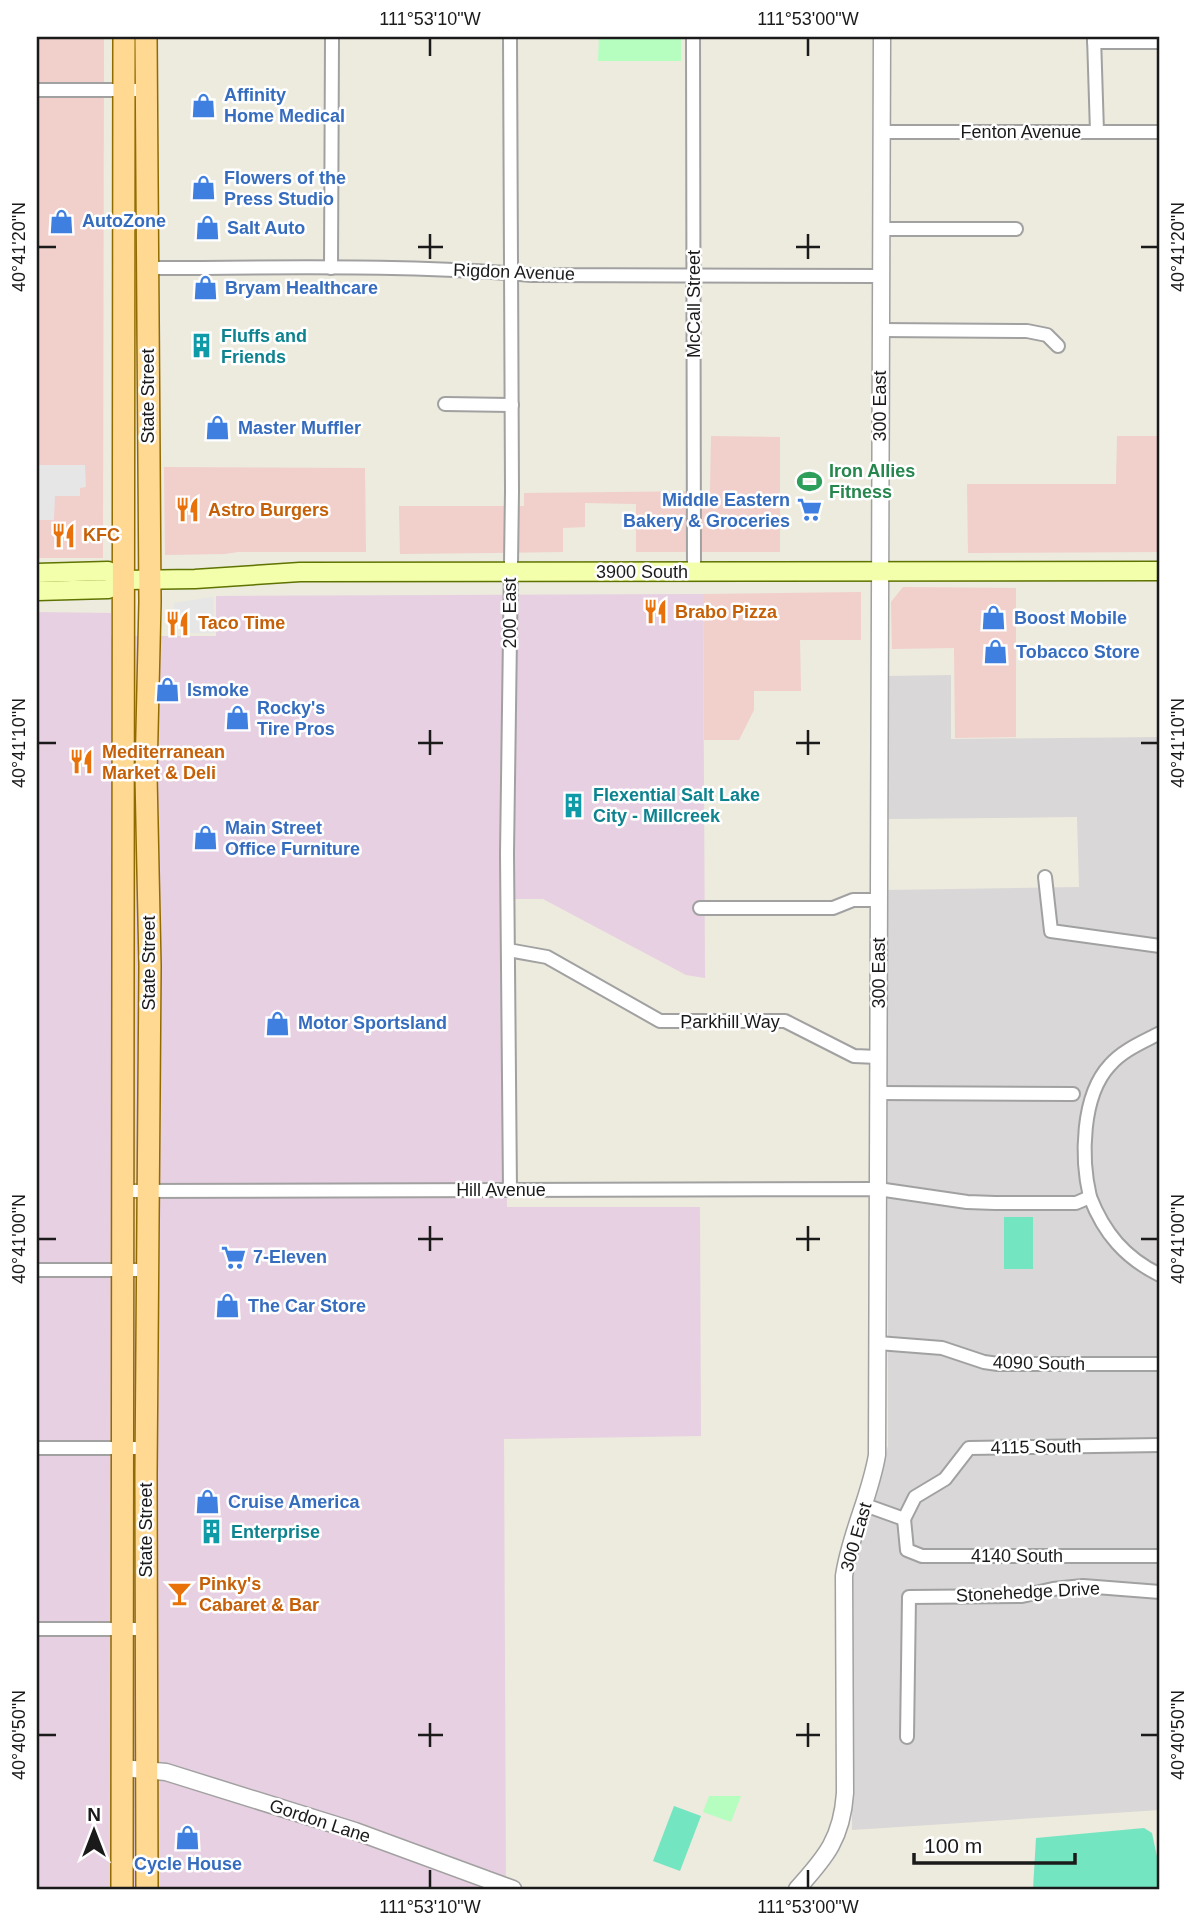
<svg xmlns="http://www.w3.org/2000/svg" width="1197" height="1926" font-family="Helvetica,sans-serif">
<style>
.residential{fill:#d9d7d7}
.commercial{fill:#f1cfcb}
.industrial{fill:#e7d0e1}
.park{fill:#b5fec0}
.pitch{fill:#74e5c1}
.parking{fill:#e6e6e6}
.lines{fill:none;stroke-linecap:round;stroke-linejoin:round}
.minor-casing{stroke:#a1a1a1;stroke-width:16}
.tertiary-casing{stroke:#a1a1a1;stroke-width:19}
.secondary-casing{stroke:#5e7300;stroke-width:21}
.primary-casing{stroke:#916b00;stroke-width:24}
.minor{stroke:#fff;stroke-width:12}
.tertiary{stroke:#fff;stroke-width:16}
.secondary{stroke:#f4ffab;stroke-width:18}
.primary{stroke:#ffd892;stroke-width:21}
.ticks{fill:none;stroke:#1a1a1a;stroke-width:2.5}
.labels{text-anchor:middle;stroke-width:5;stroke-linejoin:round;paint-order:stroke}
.shop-label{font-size:18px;font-weight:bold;fill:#366cbe;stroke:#fff;text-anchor:start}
.street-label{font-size:18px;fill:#1a1a1a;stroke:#fff}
.culture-label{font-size:18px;font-weight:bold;fill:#0d838f;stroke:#fff;text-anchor:start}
.leisure-label{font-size:18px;font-weight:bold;fill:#27864d;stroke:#fff;text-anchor:start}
.food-label{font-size:18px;font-weight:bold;fill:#c56008;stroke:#fff;text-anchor:start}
.neatline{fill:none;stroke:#1a1a1a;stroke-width:2.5}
.ticks-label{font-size:18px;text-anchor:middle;fill:#1a1a1a}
</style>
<rect width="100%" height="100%" fill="#edeade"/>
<polygon class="residential" points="951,675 951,739 1160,737 1160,1810 852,1830 852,1569 888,1446 887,890 1079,887 1077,817 889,819 888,676"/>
<g class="commercial">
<polygon points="37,37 104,37 103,558 37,558"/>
<polygon points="711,436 780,437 780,552 636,552 636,504 585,503 585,527 563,528 563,552 400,554 399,506 524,506 524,493 710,491"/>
<polygon points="1117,436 1160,436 1160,552 968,553 967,484 1116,484"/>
<polygon points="164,467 365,468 366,552 238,552 225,554 165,555"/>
<polygon points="903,587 1016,588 1016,737 955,738 954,648 892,649 891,602"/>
<polygon points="861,592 861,640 800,640 801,691 754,691 754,710 739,740 704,740 703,594"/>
</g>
<polygon class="industrial" points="703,594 705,978 686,975 543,899 504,899 507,1207 700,1207 701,1436 504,1439 506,1889 37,1889 37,612 111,613 111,636 216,636 216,596"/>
<g class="park">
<polygon points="599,37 681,37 681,61 598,61"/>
<polygon points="709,1796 741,1796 731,1822 703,1812"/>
</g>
<g class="pitch">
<rect x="1004" y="1217" width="29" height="52"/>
<polygon points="674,1806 701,1816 680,1871 653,1861"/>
<polygon points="1144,1828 1152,1833 1160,1871 1160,1889 1033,1889 1036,1838"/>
</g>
<g class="parking">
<polygon points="37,465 85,465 86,487 80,488 80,496 55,496 54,520 37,520"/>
<polygon points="213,597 215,633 188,633 187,617 174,616 174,603"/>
</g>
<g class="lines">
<defs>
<g id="minor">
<polyline points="693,37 694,572"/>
<polyline points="1094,37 1097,132"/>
<polyline points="1094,42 1160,42"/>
<polyline points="37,90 146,90"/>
<polyline points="881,132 1160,132"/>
<polyline points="881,229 1016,229"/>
<path d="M148 268C275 268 404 264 531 275L881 276"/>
<polyline points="331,268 332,37"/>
<polyline points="880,330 1027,331 1047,335 1058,346"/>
<polyline points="445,404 512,405"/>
<polyline points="1045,877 1051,931 1160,946"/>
<polyline points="700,908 833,908 853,900 878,900"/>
<polyline points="508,950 547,957 660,1021 785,1021 854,1056 878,1057"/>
<polyline points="878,1093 1073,1094"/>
<polyline points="510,1190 507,854 512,491 510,37"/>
<path d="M123 1191 878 1189 967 1202 995 1203H1076L1090 1197C1104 1233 1125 1258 1160 1275"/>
<path d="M1090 1197C1081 1159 1081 1096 1110 1065 1123 1050 1143 1042 1160 1033"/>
<polyline points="37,1270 147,1270"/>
<polyline points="878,1343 942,1348 984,1362 998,1364 1160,1364"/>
<polyline points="37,1448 146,1448"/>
<polyline points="865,1505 904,1519 915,1497 945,1479 969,1448 1160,1445"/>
<polyline points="904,1519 907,1550 922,1556 1160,1556"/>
<polyline points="37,1629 147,1629"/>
<polyline points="907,1737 909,1597 1022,1596 1053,1589 1083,1586 1160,1592"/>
</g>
<g id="tertiary">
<polyline points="122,1768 166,1772 355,1831 513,1889"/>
<path d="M797 1889C826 1857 842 1838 845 1793L844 1576C850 1534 870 1497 877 1455L882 37"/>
</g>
<g id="secondary">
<polyline points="37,573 108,571 125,580"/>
<polyline points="37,591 108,589 125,580 195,579 300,572 1160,571"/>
</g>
<g id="primary">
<polyline points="146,37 150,602 146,775 150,966 146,1474 147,1889"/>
<polyline points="122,1889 124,37"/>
</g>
</defs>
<use href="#minor" class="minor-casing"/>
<use href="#tertiary" class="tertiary-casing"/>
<use href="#secondary" class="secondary-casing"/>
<use href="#primary" class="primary-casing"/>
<use href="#minor" class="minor"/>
<use href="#tertiary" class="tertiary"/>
<use href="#secondary" class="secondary"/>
<use href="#primary" class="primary"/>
</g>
<path class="ticks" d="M430 38V56M808 38V56M430 234V259M808 234V259M38 247H56M418 247H443M796 247H820M1141 247H1158M430 730V755M808 730V755M38 743H56M418 743H443M796 743H820M1141 743H1158M430 1226V1251M808 1226V1251M38 1239H56M418 1239H443M796 1239H820M1141 1239H1158M430 1723V1747M808 1723V1747M38 1735H56M418 1735H443M796 1735H820M1141 1735H1158M430 1870V1888M808 1870V1888"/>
<defs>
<symbol id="shop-bare" viewBox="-9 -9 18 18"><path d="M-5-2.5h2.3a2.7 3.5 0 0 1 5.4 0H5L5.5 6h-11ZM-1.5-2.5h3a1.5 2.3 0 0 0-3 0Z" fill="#3f7fe0" stroke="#fff" stroke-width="2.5" paint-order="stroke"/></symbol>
<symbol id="building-bare" viewBox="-9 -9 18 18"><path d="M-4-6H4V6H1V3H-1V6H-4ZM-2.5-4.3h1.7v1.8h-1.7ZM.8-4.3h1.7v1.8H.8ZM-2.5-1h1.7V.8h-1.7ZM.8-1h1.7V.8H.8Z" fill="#0f9aa8" stroke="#fff" stroke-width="2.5" paint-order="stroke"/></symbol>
<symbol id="stadium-bare" viewBox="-9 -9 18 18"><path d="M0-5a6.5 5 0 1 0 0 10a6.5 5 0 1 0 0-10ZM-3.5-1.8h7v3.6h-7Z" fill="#2e9e5b" stroke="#fff" stroke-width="2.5" paint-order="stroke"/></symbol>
<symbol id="restaurant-bare" viewBox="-9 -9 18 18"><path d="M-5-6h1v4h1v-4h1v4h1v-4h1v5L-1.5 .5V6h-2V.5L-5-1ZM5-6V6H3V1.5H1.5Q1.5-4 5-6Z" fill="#e8710a" stroke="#fff" stroke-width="2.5" paint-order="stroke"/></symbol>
<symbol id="supermarket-bare" viewBox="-9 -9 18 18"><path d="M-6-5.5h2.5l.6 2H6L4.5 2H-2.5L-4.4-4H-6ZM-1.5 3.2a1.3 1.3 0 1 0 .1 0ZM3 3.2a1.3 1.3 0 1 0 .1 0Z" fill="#3f7fe0" stroke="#fff" stroke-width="2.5" paint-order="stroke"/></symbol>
<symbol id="bar-bare" viewBox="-9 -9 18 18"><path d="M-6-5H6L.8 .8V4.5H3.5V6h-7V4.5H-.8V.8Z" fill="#e8710a" stroke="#fff" stroke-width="2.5" paint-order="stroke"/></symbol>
</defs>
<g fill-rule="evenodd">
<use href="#shop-bare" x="186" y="88" width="35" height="35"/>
<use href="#shop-bare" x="186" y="170" width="35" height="35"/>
<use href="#shop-bare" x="44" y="204" width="35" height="35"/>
<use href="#shop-bare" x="190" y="210" width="35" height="35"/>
<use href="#shop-bare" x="188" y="270" width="35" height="35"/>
<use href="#building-bare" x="184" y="328" width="35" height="35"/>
<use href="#shop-bare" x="200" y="410" width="35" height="35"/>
<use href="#stadium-bare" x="792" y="464" width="35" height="35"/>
<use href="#restaurant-bare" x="170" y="492" width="35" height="35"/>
<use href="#supermarket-bare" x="792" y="492" width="35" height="35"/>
<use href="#restaurant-bare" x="46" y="518" width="35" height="35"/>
<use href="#restaurant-bare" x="638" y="594" width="35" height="35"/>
<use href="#shop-bare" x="976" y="600" width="35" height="35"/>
<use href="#restaurant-bare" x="160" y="606" width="35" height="35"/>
<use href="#shop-bare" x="978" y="634" width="35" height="35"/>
<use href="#shop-bare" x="150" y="672" width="35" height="35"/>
<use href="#shop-bare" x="220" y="700" width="35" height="35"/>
<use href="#restaurant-bare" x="64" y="744" width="35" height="35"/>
<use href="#building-bare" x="556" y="788" width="35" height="35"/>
<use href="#shop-bare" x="188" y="820" width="35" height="35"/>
<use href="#shop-bare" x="260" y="1006" width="35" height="35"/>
<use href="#supermarket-bare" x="216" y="1240" width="35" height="35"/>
<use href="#shop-bare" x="210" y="1288" width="35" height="35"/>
<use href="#shop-bare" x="190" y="1484" width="35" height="35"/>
<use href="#building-bare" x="194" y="1514" width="35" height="35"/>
<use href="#bar-bare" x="162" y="1576" width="35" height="35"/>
<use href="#shop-bare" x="170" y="1820" width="35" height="35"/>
</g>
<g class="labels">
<g class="shop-label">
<text x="224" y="101">Affinity<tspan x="224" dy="21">Home Medical</tspan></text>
<text x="224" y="184">Flowers of the<tspan x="224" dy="21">Press Studio</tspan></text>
<text x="82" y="227">AutoZone</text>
<text x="227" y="234">Salt Auto</text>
<text x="225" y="294">Bryam Healthcare</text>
<text x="238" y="434">Master Muffler</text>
<text x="790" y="506" text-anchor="end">Middle Eastern<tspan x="790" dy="21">Bakery &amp; Groceries</tspan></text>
<text x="1014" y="624">Boost Mobile</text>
<text x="1016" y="658">Tobacco Store</text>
<text x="187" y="696">Ismoke</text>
<text x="257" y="714">Rocky's<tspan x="257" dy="21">Tire Pros</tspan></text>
<text x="225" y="834">Main Street<tspan x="225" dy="21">Office Furniture</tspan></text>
<text x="298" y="1029">Motor Sportsland</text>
<text x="253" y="1263">7-Eleven</text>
<text x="248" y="1312">The Car Store</text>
<text x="228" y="1508">Cruise America</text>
<text x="188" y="1870" text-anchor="middle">Cycle House</text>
</g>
<g class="street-label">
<text x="1021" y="138">Fenton Avenue</text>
<text transform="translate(514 272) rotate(2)" y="6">Rigdon Avenue</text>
<text transform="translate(694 304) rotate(-90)" y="6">McCall Street</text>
<text transform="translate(148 396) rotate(-90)" y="6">State Street</text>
<text transform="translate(880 406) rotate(-90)" y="6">300 East</text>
<text x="642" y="578">3900 South</text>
<text transform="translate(510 613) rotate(-90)" y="6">200 East</text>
<text transform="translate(149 963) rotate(-90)" y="6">State Street</text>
<text transform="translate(879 973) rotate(-90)" y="6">300 East</text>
<text x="730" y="1028">Parkhill Way</text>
<text x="501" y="1196">Hill Avenue</text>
<text transform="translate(1039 1363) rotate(1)" y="6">4090 South</text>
<text transform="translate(1036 1447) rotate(-1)" y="6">4115 South</text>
<text transform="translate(146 1530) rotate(-90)" y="6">State Street</text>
<text transform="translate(856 1537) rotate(-74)" y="6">300 East</text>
<text x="1017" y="1562">4140 South</text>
<text transform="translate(1028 1592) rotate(-3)" y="6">Stonehedge Drive</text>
<text transform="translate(320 1821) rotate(18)" y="6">Gordon Lane</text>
</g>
<g class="culture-label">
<text x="221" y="342">Fluffs and<tspan x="221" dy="21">Friends</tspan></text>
<text x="593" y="801">Flexential Salt Lake<tspan x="593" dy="21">City - Millcreek</tspan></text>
<text x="231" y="1538">Enterprise</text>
</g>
<g class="leisure-label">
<text x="829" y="477">Iron Allies<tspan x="829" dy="21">Fitness</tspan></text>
</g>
<g class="food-label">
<text x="208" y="516">Astro Burgers</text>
<text x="83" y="541">KFC</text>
<text x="675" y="618">Brabo Pizza</text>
<text x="198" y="629">Taco Time</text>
<text x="102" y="758">Mediterranean<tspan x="102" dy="21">Market &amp; Deli</tspan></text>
<text x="199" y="1590">Pinky's<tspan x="199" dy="21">Cabaret &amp; Bar</tspan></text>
</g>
</g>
<rect width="1197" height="1926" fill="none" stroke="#ffffff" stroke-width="77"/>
<g transform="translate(94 1831)" stroke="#ffffff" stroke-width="5" paint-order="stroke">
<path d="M0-5L12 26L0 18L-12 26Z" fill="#1a1a1a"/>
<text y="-10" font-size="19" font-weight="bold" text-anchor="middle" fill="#1a1a1a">N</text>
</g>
<path d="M914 1853v10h161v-10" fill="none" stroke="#1a1a1a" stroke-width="3.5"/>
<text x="924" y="1853" font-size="21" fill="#1a1a1a" stroke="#ffffff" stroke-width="5" paint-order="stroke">100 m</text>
<rect x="38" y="38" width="1120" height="1850" class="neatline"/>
<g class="ticks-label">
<text x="430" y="25">111°53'10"W</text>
<text x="808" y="25">111°53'00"W</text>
<text transform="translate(19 247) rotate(-90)" y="6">40°41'20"N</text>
<text transform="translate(1178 247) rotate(-90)" y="6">40°41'20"N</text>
<text transform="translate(19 743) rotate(-90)" y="6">40°41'10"N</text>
<text transform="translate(1178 743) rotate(-90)" y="6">40°41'10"N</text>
<text transform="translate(19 1239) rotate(-90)" y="6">40°41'00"N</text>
<text transform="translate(1178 1239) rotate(-90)" y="6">40°41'00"N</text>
<text transform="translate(19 1735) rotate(-90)" y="6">40°40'50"N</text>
<text transform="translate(1178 1735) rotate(-90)" y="6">40°40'50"N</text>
<text x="430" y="1913">111°53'10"W</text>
<text x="808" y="1913">111°53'00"W</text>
</g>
</svg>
